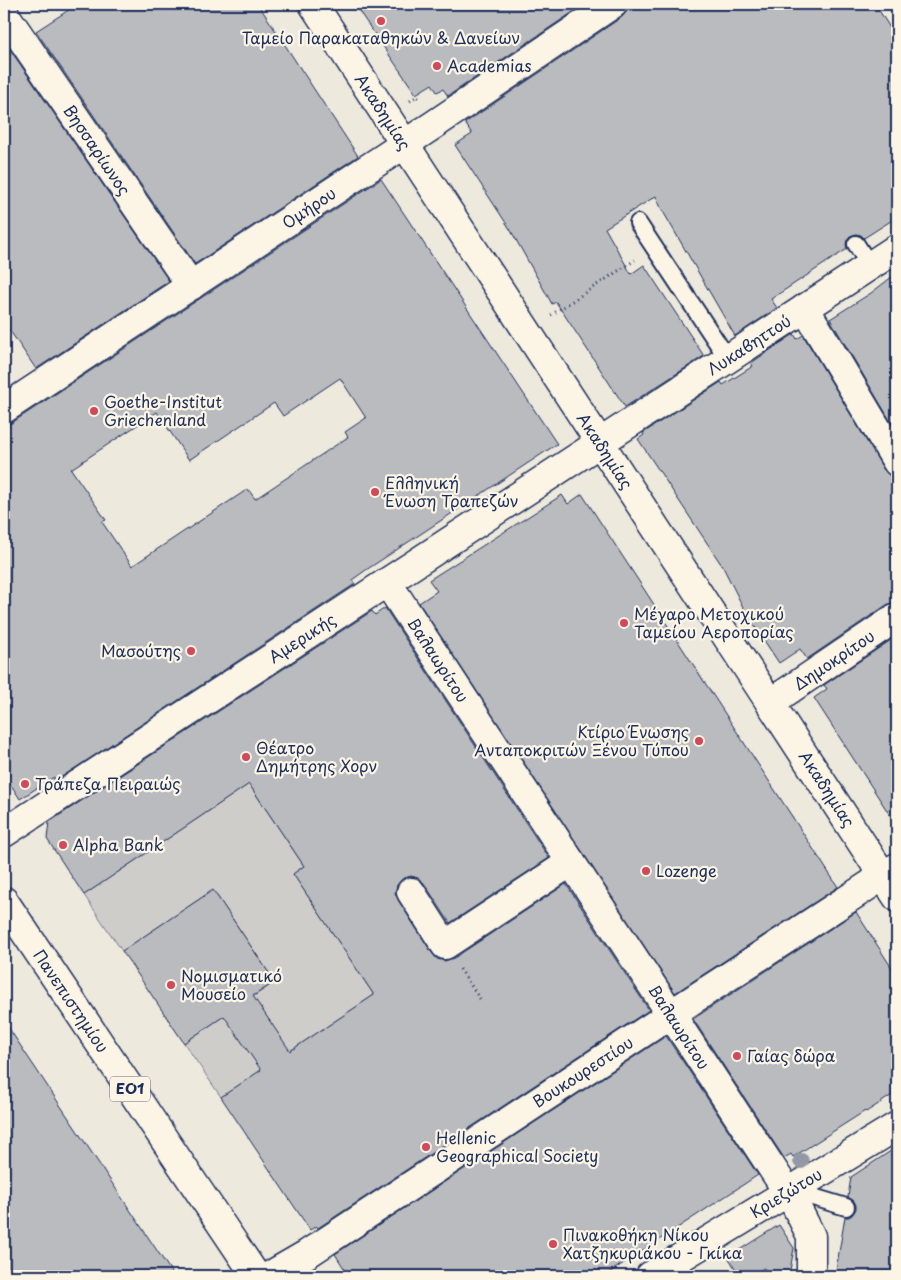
<svg xmlns="http://www.w3.org/2000/svg" width="901" height="1280" font-family="'Playpen Sans',sans-serif">
<style>
.green{fill:#cfcdca;stroke:#757e94}
.building{fill:#babbbe;stroke:#1b2f5e;fill-rule:evenodd}
.lines{fill:none;stroke-linecap:round;stroke-linejoin:round}
.lane-casing{stroke:#1b2f5e;stroke-width:20}
.street-casing{stroke:#1b2f5e;stroke-width:31}
.secondary-casing{stroke:#1b2f5e;stroke-width:31}
.primary-casing{stroke:#1b2f5e;stroke-width:31}
.path{stroke:#1b2f5e;stroke-width:3;stroke-dasharray:1 4;stroke-linecap:butt}
.lane{stroke:#fcf5e5;stroke-width:16}
.street{stroke:#fcf5e5;stroke-width:28}
.secondary{stroke:#fcf5e5;stroke-width:28}
.primary{stroke:#fcf5e5;stroke-width:28}
.tree{fill:#9398a6}
.poi-dot{fill:#d1495b;stroke:#fcf5e5;stroke-width:2}
.labels{text-anchor:middle;stroke-width:4.5;stroke-linejoin:round;paint-order:stroke}
.shield{fill:#fcf5e5;stroke:#5e6a86;stroke-width:1}
.shield-label{font-size:15px;font-weight:bold;fill:#1b2f5e}
.poi-label{font-size:16px;fill:#1b2f5e;stroke:#fcf5e5;text-anchor:start}
.street-label{font-size:16px;fill:#1b2f5e;stroke:#fcf5e5}
</style>
<rect width="100%" height="100%" fill="#eee9dd"/>
<filter id="ink" filterUnits="userSpaceOnUse"><feTurbulence type="fractalNoise" baseFrequency=".02" numOctaves="2"/><feDisplacementMap in="SourceGraphic" scale="10" xChannelSelector="R" yChannelSelector="G"/><feConvolveMatrix kernelMatrix="1 2 1 2 8 2 1 2 1" color-interpolation-filters="sRGB"/></filter>
<g filter="url(#ink)">
<polygon class="green" points="249,784 304,866 293,874 374,995 221,1097 184,1043 275,982 213,890 122,951 84,895"/>
<g class="building">
<polygon points="78,4 258,4 358,156 195,264 36,31"/>
<polygon points="354,4 585,4 448,96 443,89 437,92 432,84 416,94"/>
<polygon points="628,4 875,4 897,39 897,217 864,238 861,235 856,234 850,236 847,240 846,244 847,249 771,299 777,308 735,336 661,208 656,196 605,228 631,274 644,265 704,356 625,407 556,302 552,304 510,229 455,145 472,134 465,123 622,17 627,11"/>
<polygon points="9,48 169,281 36,369 4,322 4,52"/>
<path d="M381 179 557 444 366 570 352 580 355 584 54 782V777L20 799 4 774V428ZM340 378 366 418 345 432 348 437 255 499 248 489 132 566 102 522 106 520 71 469 157 412 189 460 274 403 283 416Z"/>
<polygon points="897,273 897,432 830,319 871,293"/>
<polygon points="794,334 797,339 803,335 884,470 890,476 897,478 897,602 888,604 807,659 800,649 779,663 746,613 723,567 638,439 644,435 643,433 721,382 723,385 753,366 751,363"/>
<polygon points="582,494 838,887 675,993 419,603 437,591 429,580 562,495 568,504"/>
<polygon points="385,608 549,858 450,923 424,883 418,878 411,876 402,879 397,885 395,893 398,900 432,953 437,959 445,961 454,958 566,884 649,1010 318,1228 316,1226 310,1230 221,1097 261,1070 224,1016 184,1043 122,951 213,890 275,982 253,996 290,1051 374,995 293,874 304,866 249,784 84,895 47,839 49,822 372,611 375,615"/>
<polygon points="897,636 897,826 814,698 827,689 824,685"/>
<polygon points="856,912 897,976 897,1092 866,1112 865,1111 793,1157 791,1154 784,1158 693,1019"/>
<polygon points="4,1021 174,1276 4,1276"/>
<polygon points="666,1036 758,1175 604,1276 349,1276 335,1254"/>
<polygon points="897,1147 897,1276 835,1276 845,1217 849,1217 852,1215 856,1209 856,1205 854,1201 848,1197 851,1177"/>
<polygon points="779,1225 794,1248 789,1276 770,1276 764,1268 748,1276 740,1276 728,1257"/>
</g>
<g class="lines">
<defs>
<g id="lane">
<polyline points="638,223 728,359"/>
<polyline points="856,244 870,266"/>
<polyline points="788,1192 803,1194 846,1207"/>
</g>
<g id="street">
<polyline points="4,13 191,286"/>
<polyline points="805,308 897,462"/>
<polyline points="4,409 435,124 613,4"/>
<polyline points="387,582 793,1200 811,1236 811,1276"/>
<polyline points="770,703 897,617"/>
<polyline points="411,892 445,945 571,862"/>
<polyline points="269,1276 307,1254 671,1014 897,867"/>
<polyline points="650,1276 897,1126"/>
</g>
<g id="secondary">
<polyline points="313,4 897,897"/>
<polyline points="4,833 897,248"/>
</g>
<polyline id="primary" points="4,901 256,1276"/>
</defs>
<use href="#lane" class="lane-casing"/>
<use href="#street" class="street-casing"/>
<use href="#secondary" class="secondary-casing"/>
<use href="#primary" class="primary-casing"/>
<g class="path">
<polyline points="410,101 417,96 420,100"/>
<polyline points="551,315 635,260"/>
<polyline points="460,969 480,999"/>
</g>
<use href="#lane" class="lane"/>
<use href="#street" class="street"/>
<use href="#secondary" class="secondary"/>
<use href="#primary" class="primary"/>
</g>
<circle class="tree" cx="801" cy="1161" r="8"/>
</g>
<g class="poi-dot">
<circle cx="381" cy="21" r="5"/>
<circle cx="437" cy="66" r="5"/>
<circle cx="94" cy="411" r="5"/>
<circle cx="375" cy="492" r="5"/>
<circle cx="624" cy="623" r="5"/>
<circle cx="191" cy="651" r="5"/>
<circle cx="699" cy="741" r="5"/>
<circle cx="246" cy="757" r="5"/>
<circle cx="25" cy="784" r="5"/>
<circle cx="63" cy="845" r="5"/>
<circle cx="646" cy="871" r="5"/>
<circle cx="171" cy="985" r="5"/>
<circle cx="737" cy="1056" r="5"/>
<circle cx="426" cy="1147" r="5"/>
<circle cx="553" cy="1244" r="5"/>
</g>
<g class="labels">
<rect class="shield" x="110" y="1076.5" width="40" height="25" rx="4"/>
<g class="shield-label">
<text x="130" y="1094">ΕΟ1</text>
</g>
<g class="poi-label">
<text x="381" y="44" text-anchor="middle">Ταμείο Παρακαταθηκών &amp; Δανείων</text>
<text x="447" y="72">Academias</text>
<text x="104" y="408">Goethe-Institut<tspan x="104" dy="18">Griechenland</tspan></text>
<text x="385" y="489">Ελληνική<tspan x="385" dy="18">Ένωση Τραπεζών</tspan></text>
<text x="634" y="620">Μέγαρο Μετοχικού<tspan x="634" dy="18">Ταμείου Αεροπορίας</tspan></text>
<text x="181" y="657" text-anchor="end">Μασούτης</text>
<text x="689" y="738" text-anchor="end">Κτίριο Ένωσης<tspan x="689" dy="18">Ανταποκριτών Ξένου Τύπου</tspan></text>
<text x="256" y="754">Θέατρο<tspan x="256" dy="18">Δημήτρης Χορν</tspan></text>
<text x="35" y="790">Τράπεζα Πειραιώς</text>
<text x="73" y="851">Alpha Bank</text>
<text x="656" y="877">Lozenge</text>
<text x="181" y="982">Νομισματικό<tspan x="181" dy="18">Μουσείο</tspan></text>
<text x="747" y="1062">Γαίας δώρα</text>
<text x="436" y="1144">Hellenic<tspan x="436" dy="18">Geographical Society</tspan></text>
<text x="563" y="1241">Πινακοθήκη Νίκου<tspan x="563" dy="18">Χατζηκυριάκου - Γκίκα</tspan></text>
</g>
<g class="street-label">
<text transform="translate(383 112) rotate(57)" y="6">Ακαδημίας</text>
<text transform="translate(97 150) rotate(56)" y="6">Βησσαρίωνος</text>
<text transform="translate(309 208) rotate(-34)" y="6">Ομήρου</text>
<text transform="translate(749 345) rotate(-33)" y="6">Λυκαβηττού</text>
<text transform="translate(605 451) rotate(57)" y="6">Ακαδημίας</text>
<text transform="translate(302 638) rotate(-33)" y="6">Αμερικής</text>
<text transform="translate(438 660) rotate(57)" y="6">Βαλαωρίτου</text>
<text transform="translate(834 660) rotate(-34)" y="6">Δημοκρίτου</text>
<text transform="translate(827 789) rotate(57)" y="6">Ακαδημίας</text>
<text transform="translate(71 1001) rotate(56)" y="6">Πανεπιστημίου</text>
<text transform="translate(679 1027) rotate(57)" y="6">Βαλαωρίτου</text>
<text transform="translate(583 1072) rotate(-33)" y="6">Βουκουρεστίου</text>
<text transform="translate(786 1193) rotate(-31)" y="6">Κριεζώτου</text>
</g>
</g>
<rect width="901" height="1280" fill="none" stroke="#fcf5e5" stroke-width="20"/>
<rect x="10" y="10" width="881" height="1260" fill="none" stroke="#1b2f5e" stroke-width="2" filter="url(#ink)"/>
</svg>
